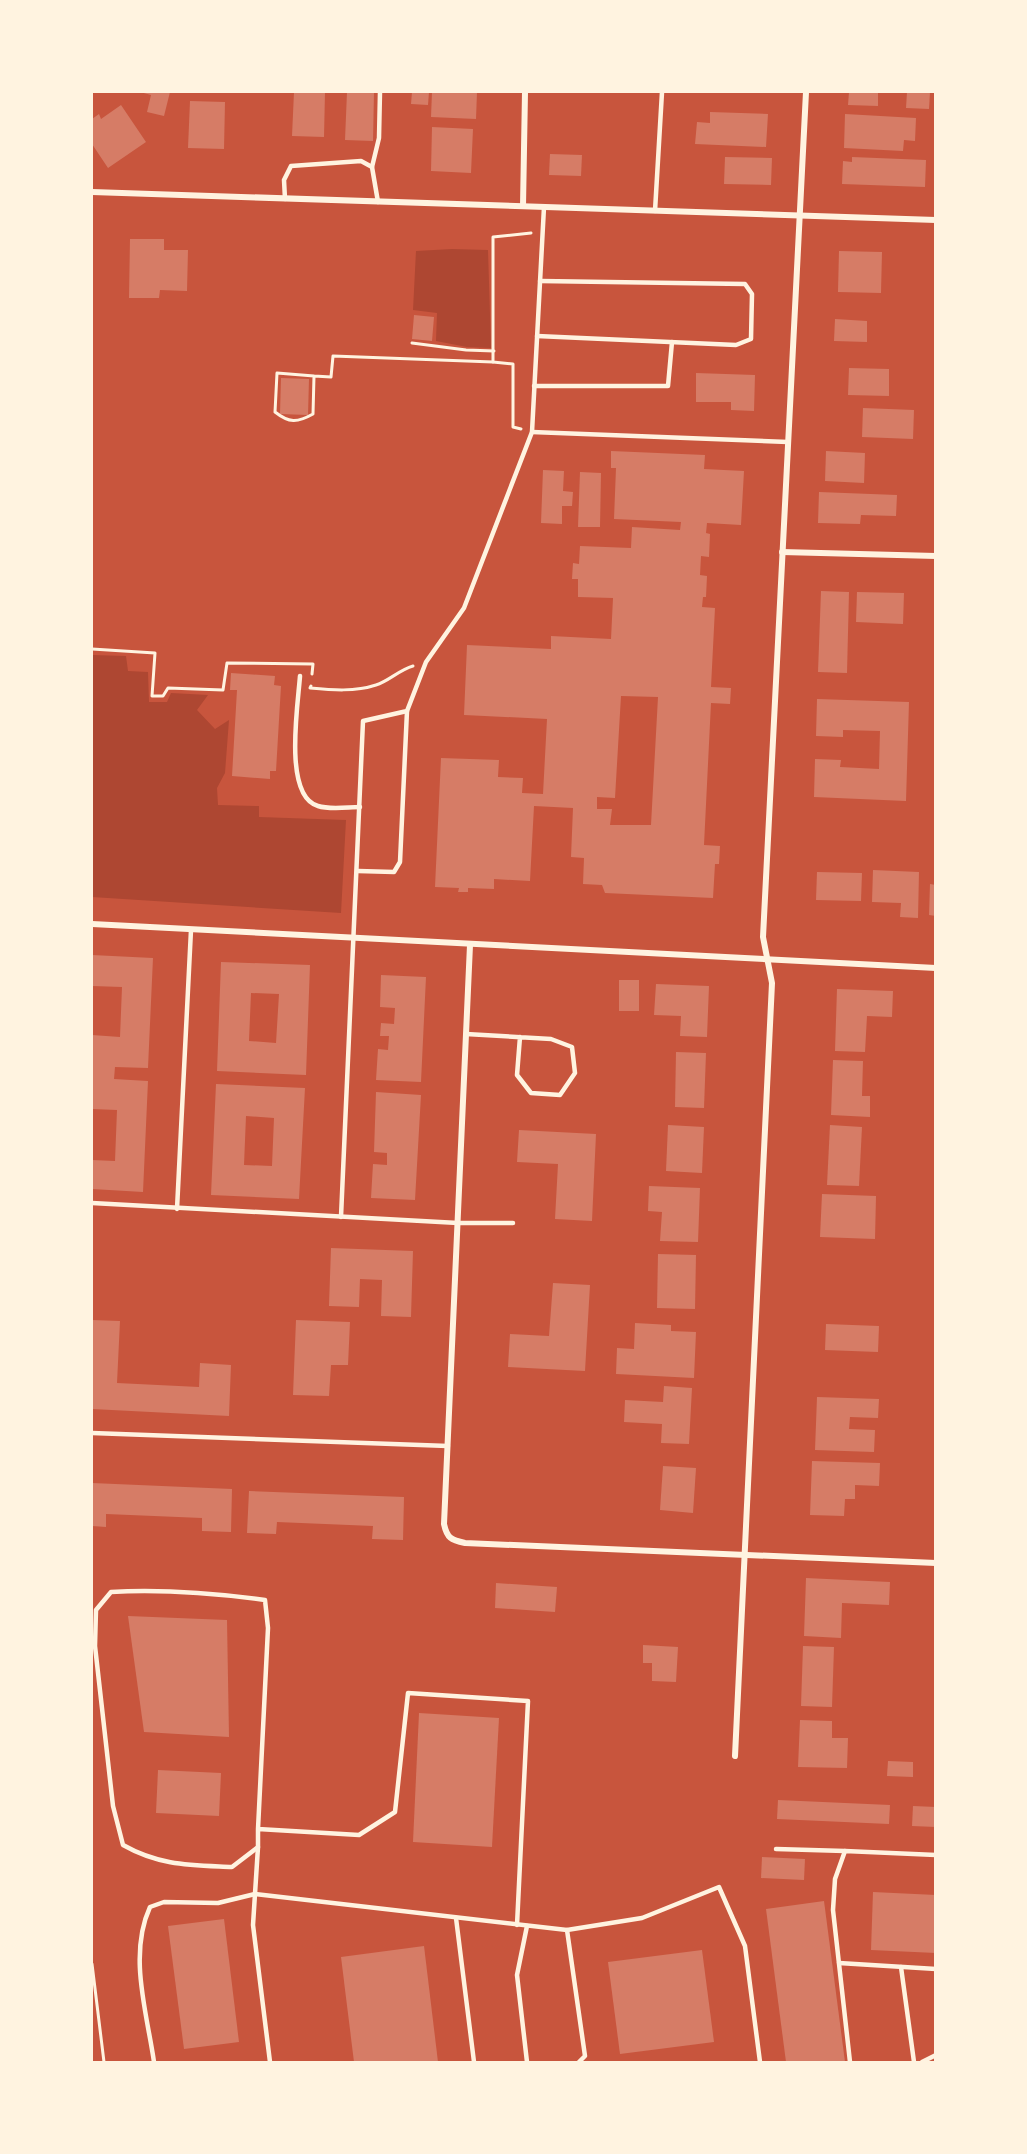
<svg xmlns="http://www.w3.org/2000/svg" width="1027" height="2154" font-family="Overpass,sans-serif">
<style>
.green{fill:#ae4732}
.building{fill:#d67c66;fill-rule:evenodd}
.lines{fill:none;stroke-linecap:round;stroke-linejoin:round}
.path{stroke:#fff3e0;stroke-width:3}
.service{stroke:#fff3e0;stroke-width:4.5}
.minor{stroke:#fff3e0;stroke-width:6}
</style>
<rect width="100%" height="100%" fill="#c8553d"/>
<g class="green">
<polygon points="452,249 488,250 491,348 467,347 436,341 437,313 413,310 416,251"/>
<polygon points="92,655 126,656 128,671 148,672 149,702 167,702 171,693 208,695 197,710 215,729 229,720 225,773 217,788 218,805 259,806 259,817 346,820 341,913 92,897"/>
</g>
<g class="building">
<polygon points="140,92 170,92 164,116 147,112 151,95"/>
<polygon points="294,92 325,92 324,137 292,136"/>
<polygon points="347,92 374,92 373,141 345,140"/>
<polygon points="412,92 429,92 428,105 411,104"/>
<polygon points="432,92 477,92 476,119 431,117"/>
<polygon points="849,92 878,92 878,106 848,105"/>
<polygon points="907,92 930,92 929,109 906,108"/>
<polygon points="190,101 225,102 224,149 188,148"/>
<polygon points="121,105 146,142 108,168 92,144 92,119 99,114 101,119"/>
<polygon points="710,112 768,114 766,147 695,144 697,122 710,123"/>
<polygon points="845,114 916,118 915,141 904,140 903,151 844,148"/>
<polygon points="432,127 473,129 471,173 431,171"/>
<polygon points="550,154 582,155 581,176 549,175"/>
<polygon points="725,157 772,158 771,185 724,184"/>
<polygon points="852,157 926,160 925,187 842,184 843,161 852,162"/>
<polygon points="130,239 164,239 164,250 188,250 187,291 160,290 159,298 129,298"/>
<polygon points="839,251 882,252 881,293 838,292"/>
<polygon points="414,315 434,317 432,341 412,339"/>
<polygon points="835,319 867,321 867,342 834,341"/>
<polygon points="849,368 889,369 889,396 848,395"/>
<polygon points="696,373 755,375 754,411 731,410 731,402 696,402"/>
<polygon points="281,378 309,379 308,415 280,414"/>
<polygon points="863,408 914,410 913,439 862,437"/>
<path d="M611 451 705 455 704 469 744 471 741 525 707 523 706 533 710 534 709 557 701 556 700 575 707 576 706 597H703L702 607 715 608 711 687 731 688 730 704 711 703 704 845 720 846 719 864H715L713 898 605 893 602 885 583 884 584 858 571 857 573 808 534 806 530 881 494 879V889L468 888V892H458L459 888 435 887 441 758 499 760 498 777 523 778 522 793 543 794 547 719 464 715 467 645 551 649V636L611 639 613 598 578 597V579H572L573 563 579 564 580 546 631 548 632 527 680 530 681 522 614 519 616 468H611ZM621 696 658 697 651 825H610L612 809H597V797L615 798Z"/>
<polygon points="826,451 865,453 864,483 825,481"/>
<polygon points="543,470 564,471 563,491 573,492 572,506 562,506 562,524 541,523"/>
<polygon points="580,472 601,473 600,527 578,527"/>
<polygon points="819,492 897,495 896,516 861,515 860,524 818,523"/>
<polygon points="821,591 849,592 847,673 818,672"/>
<polygon points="857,592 904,593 903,624 856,622"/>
<polygon points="231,673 275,676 274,685 281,686 276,771 270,771 270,779 232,776 237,690 230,690"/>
<polygon points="817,699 909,702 906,801 814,797 815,759 841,760 840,767 879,769 880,731 843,730 843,737 816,736"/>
<polygon points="873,870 919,872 918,918 900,917 901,903 872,902"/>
<polygon points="817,872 862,873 861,901 816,900"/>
<polygon points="930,884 936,885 936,916 929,915"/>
<polygon points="92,955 153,958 148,1068 115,1067 114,1079 148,1081 143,1192 92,1189 92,1160 115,1161 117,1110 92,1109 92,1035 120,1037 122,987 92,986"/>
<path d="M221 962 310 965 306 1075 217 1071ZM251 993 279 994 276 1043 249 1041Z"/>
<polygon points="381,975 426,977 421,1082 376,1080 378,1049 388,1050 389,1036 380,1036 381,1023 394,1024 395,1008 380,1007"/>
<rect x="619" y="980" width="20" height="31"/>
<polygon points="656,984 709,986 707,1037 680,1036 681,1016 654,1015"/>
<polygon points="837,989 893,991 892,1017 867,1016 865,1052 835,1051"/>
<polygon points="676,1052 706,1053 704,1108 675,1107"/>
<polygon points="833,1060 863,1061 862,1096 870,1096 870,1117 831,1115"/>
<path d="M216 1084 305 1088 299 1199 211 1195ZM246 1116 274 1118 272 1166 244 1165Z"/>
<polygon points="376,1092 421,1095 415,1200 371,1198 373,1164 387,1165 387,1153 374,1152"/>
<polygon points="668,1125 704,1127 702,1173 666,1171"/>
<polygon points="830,1125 862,1127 859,1186 827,1185"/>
<polygon points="519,1130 596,1134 592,1221 555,1219 558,1164 517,1162"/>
<polygon points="649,1186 700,1188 698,1242 660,1241 662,1212 648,1211"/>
<polygon points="822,1194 876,1196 875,1239 820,1237"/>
<polygon points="331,1248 413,1251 411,1317 381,1316 382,1280 360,1279 359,1307 329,1306"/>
<polygon points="658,1254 696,1255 695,1309 657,1308"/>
<polygon points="553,1283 590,1285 585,1371 508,1367 510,1334 549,1336"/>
<polygon points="92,1320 120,1321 117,1383 199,1387 200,1363 231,1365 229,1416 92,1409"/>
<polygon points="296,1320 350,1322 348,1365 331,1365 329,1396 293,1395"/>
<polygon points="635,1323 671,1325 671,1331 696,1332 694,1378 616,1374 617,1348 634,1349"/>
<polygon points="826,1324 879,1326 878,1352 825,1350"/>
<polygon points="664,1386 692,1388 689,1444 661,1443 662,1424 624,1422 625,1400 663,1402"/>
<polygon points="817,1397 879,1399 878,1418 850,1417 849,1429 875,1430 874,1452 815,1450"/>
<polygon points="812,1461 880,1463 879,1486 855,1485 855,1499 845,1499 844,1516 810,1515"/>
<polygon points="663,1466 696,1468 693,1513 660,1510"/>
<polygon points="92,1483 232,1489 231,1532 202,1531 202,1518 106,1514 106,1527 92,1526"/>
<polygon points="249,1491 404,1497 403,1540 372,1539 373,1526 277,1522 276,1534 247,1533"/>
<polygon points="806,1578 890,1582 889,1605 842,1603 841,1638 804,1636"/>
<polygon points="496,1583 557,1587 555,1612 495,1608"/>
<polygon points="128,1616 227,1620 229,1737 144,1732"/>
<polygon points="643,1645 678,1647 676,1682 652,1681 652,1663 643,1663"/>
<polygon points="803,1646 834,1647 832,1707 801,1706"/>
<polygon points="419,1713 499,1718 492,1847 413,1842"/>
<polygon points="800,1720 832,1721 832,1738 848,1738 847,1768 798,1767"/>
<polygon points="888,1761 913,1762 913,1777 887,1776"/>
<polygon points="158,1770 221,1773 219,1816 156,1813"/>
<polygon points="778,1800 890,1805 889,1824 777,1819"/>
<polygon points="913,1806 936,1807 936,1827 912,1826"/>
<polygon points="762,1857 805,1859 804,1880 761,1878"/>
<polygon points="873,1892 936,1895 936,1953 871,1950"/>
<polygon points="824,1901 845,2062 786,2062 766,1909"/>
<polygon points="224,1919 239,2042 184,2049 168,1926"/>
<polygon points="424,1946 438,2062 354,2062 341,1957"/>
<polygon points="702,1950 714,2042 620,2054 608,1962"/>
</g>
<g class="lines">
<g class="path">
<polyline points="412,343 466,350 494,351"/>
<path d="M314 376 277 373 275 412C289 423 297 423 313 414L314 376 331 377 333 356 493 362"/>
<polyline points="521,429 513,427 513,364 493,362 493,237 531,233"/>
<polyline points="92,649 155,653 152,696 163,696 168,688 223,690 227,663 313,664 312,674"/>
<path d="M311 686 310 688C332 690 355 692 376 685 389 681 399 670 413 666"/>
<polyline points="92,1964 104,2062"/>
</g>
<g class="service">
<polyline points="372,167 379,138 380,92"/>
<polyline points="285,199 284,180 291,166 361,161 372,167 378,202"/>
<polyline points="655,211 662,92"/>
<polyline points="537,336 736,345 751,339 752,294 745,284 540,281"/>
<polyline points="534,386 668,386 672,342"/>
<polyline points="532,432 788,442"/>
<path d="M300 676C298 705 283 796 318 806 330 810 348 807 360 807"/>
<polyline points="358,871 394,872 400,862 407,711"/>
<polyline points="466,1034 551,1039 572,1047 575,1073 560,1095 531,1093 517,1075 520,1037"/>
<polyline points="92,1203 458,1223 513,1223"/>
<polyline points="177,1209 191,930"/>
<polyline points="341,1217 363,721 407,711 426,662 464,608 532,432 544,207"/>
<polyline points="92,1433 448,1446"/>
<path d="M258 1829V1847L232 1867C191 1865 160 1866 123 1845L113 1806 95 1646 96 1610 111 1592C163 1589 213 1593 265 1600L268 1628 258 1829 359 1835 395 1812 408 1693 528 1701 517 1925"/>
<polyline points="258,1847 253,1925 270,2062"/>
<polyline points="776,1849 845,1851"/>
<polyline points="456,1918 474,2062"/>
<polyline points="527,1926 517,1975 527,2062"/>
<polyline points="567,1930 585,2056 579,2062"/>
<polyline points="839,1963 936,1969"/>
<polyline points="901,1967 914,2062"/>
<path d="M154 2062C147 2013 128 1955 150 1907L164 1902 218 1903 255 1894 567 1930 642 1918 719 1887 745 1946 760 2062"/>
<polyline points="850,2062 833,1910 835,1879 845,1851 936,1855"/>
<polyline points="922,2062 936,2055"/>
</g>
<g class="minor">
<polyline points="92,192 936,220"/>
<polyline points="523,206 525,92"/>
<polyline points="782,552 936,556"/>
<polyline points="92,924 936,968"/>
<path d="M470 945 444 1524C447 1538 451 1540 465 1543L936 1563"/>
<polyline points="735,1756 772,983 763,937 806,92"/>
</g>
</g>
<rect width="1027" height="2154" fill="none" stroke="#fff3e0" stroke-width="186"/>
</svg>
